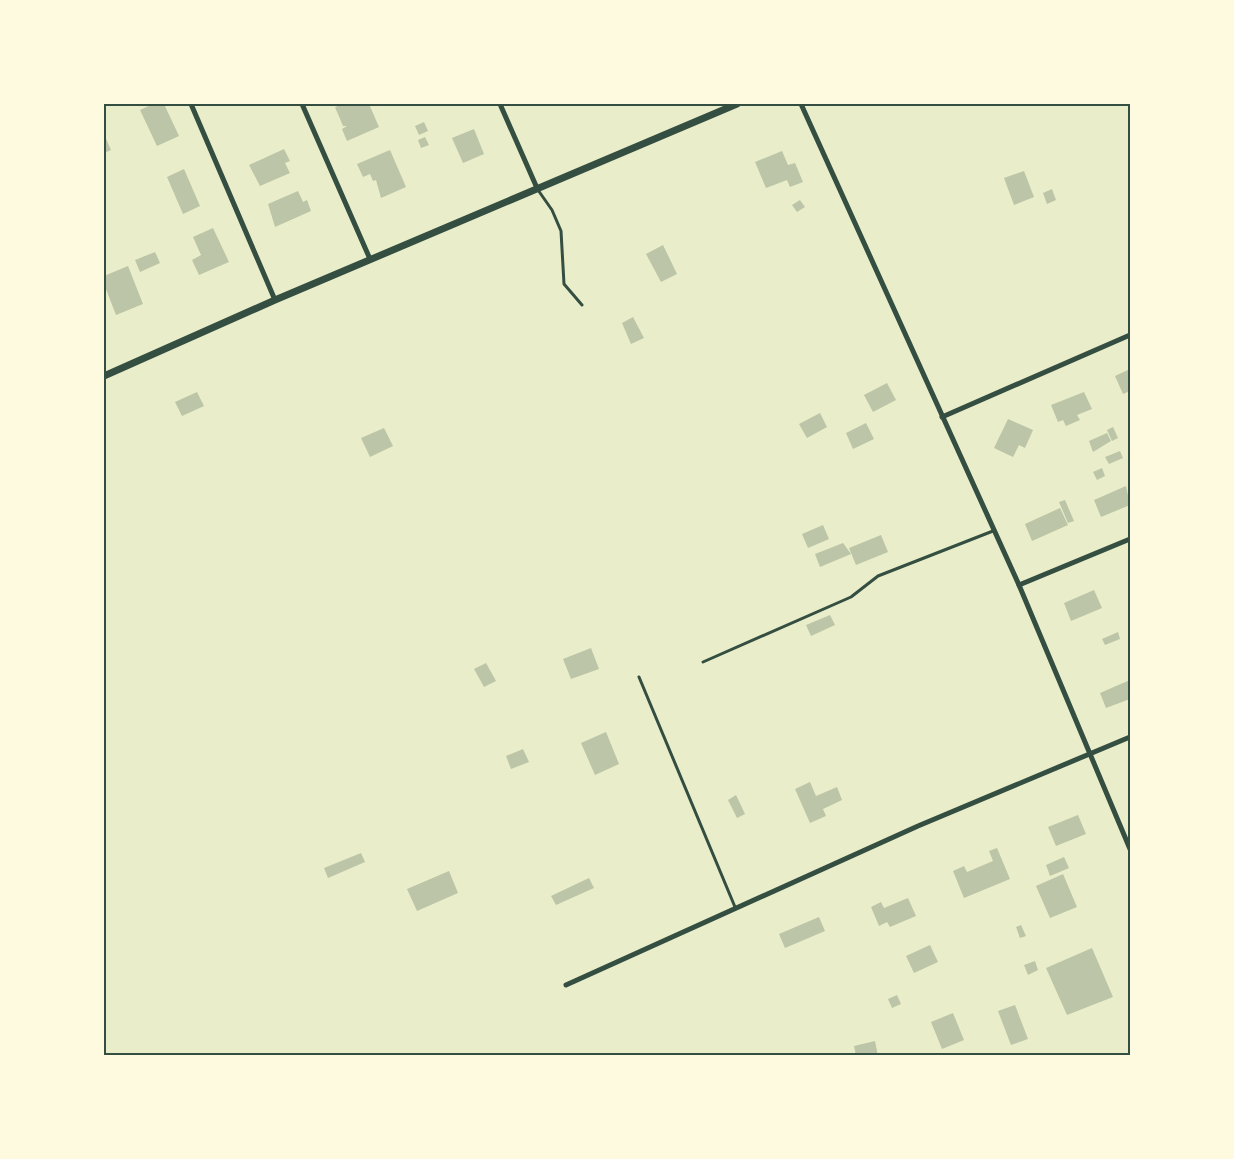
<svg xmlns="http://www.w3.org/2000/svg" width="1234" height="1159" font-family="'Varela Round',sans-serif">
<style>
.building{fill:#bcc5a7}
.lines{fill:none;stroke-linecap:round;stroke-linejoin:round}
.service{stroke:#344e41;stroke-width:3}
.minor{stroke:#344e41;stroke-width:5}
.tertiary{stroke:#344e41;stroke-width:7}
.neatline{fill:none;stroke:#344e41;stroke-width:2}
</style>
<rect width="100%" height="100%" fill="#e9edc9"/>
<g class="building">
<polygon points="153,104 164,104 179,136 157,146 140,110"/>
<polygon points="344,104 369,104 379,127 347,141 342,129 347,126 343,126 335,107"/>
<polygon points="424,122 428,131 419,135 415,126"/>
<polygon points="474,129 484,154 463,163 452,138"/>
<polygon points="104,134 111,150 104,153"/>
<polygon points="425,137 429,145 421,148 418,140"/>
<polygon points="284,149 290,161 285,163 290,173 260,186 249,165"/>
<polygon points="390,150 406,187 381,198 376,180 373,181 370,174 363,177 357,164"/>
<polygon points="782,151 788,165 795,163 803,182 790,187 787,180 766,188 755,162"/>
<polygon points="184,169 200,206 183,214 167,177"/>
<polygon points="1024,171 1034,197 1014,205 1004,178"/>
<polygon points="1052,189 1056,200 1047,204 1043,193"/>
<polygon points="298,191 303,202 307,200 311,211 275,227 268,204"/>
<polygon points="800,200 805,207 797,212 792,205"/>
<polygon points="213,228 229,262 199,275 192,260 201,255 193,237"/>
<polygon points="663,245 677,274 661,282 646,254"/>
<polygon points="155,252 160,263 140,272 135,260"/>
<polygon points="128,266 143,304 116,315 104,284 104,276"/>
<polygon points="633,317 644,338 631,344 622,323"/>
<polygon points="1130,369 1130,391 1123,394 1115,376"/>
<polygon points="887,383 896,400 873,412 864,395"/>
<polygon points="197,392 204,406 182,416 175,402"/>
<polygon points="1084,392 1092,409 1077,415 1080,420 1066,426 1063,420 1058,422 1051,405"/>
<polygon points="820,413 827,427 807,438 799,424"/>
<polygon points="1008,419 1033,430 1025,448 1019,445 1013,457 994,448"/>
<polygon points="866,423 874,439 853,449 846,433"/>
<polygon points="1113,427 1118,438 1112,441 1107,430"/>
<polygon points="384,428 393,446 370,457 361,438"/>
<polygon points="1107,433 1111,441 1093,452 1089,441"/>
<polygon points="1120,451 1123,458 1109,464 1105,457"/>
<polygon points="1102,468 1105,476 1097,480 1093,472"/>
<polygon points="1126,486 1130,505 1101,517 1094,500"/>
<polygon points="1065,500 1074,521 1068,523 1059,502"/>
<polygon points="1060,508 1068,525 1032,541 1025,524"/>
<polygon points="823,525 829,539 808,548 802,534"/>
<polygon points="881,535 888,552 856,565 849,548"/>
<polygon points="843,543 851,554 820,567 815,554"/>
<polygon points="1094,590 1102,608 1071,621 1064,603"/>
<polygon points="830,615 835,625 811,636 806,625"/>
<polygon points="1118,632 1120,639 1105,645 1102,639"/>
<polygon points="591,648 599,669 571,679 563,659"/>
<polygon points="486,663 496,681 484,687 474,669"/>
<polygon points="1130,680 1130,699 1106,708 1100,693"/>
<polygon points="606,732 619,764 595,775 581,743"/>
<polygon points="523,749 529,762 511,769 506,756"/>
<polygon points="810,782 816,796 837,787 842,800 823,809 826,816 810,823 795,789"/>
<polygon points="736,795 745,814 737,818 728,800"/>
<polygon points="1078,815 1086,834 1056,846 1048,827"/>
<polygon points="997,848 1010,879 964,898 953,871 964,866 967,872 993,861 989,851"/>
<polygon points="361,853 365,862 328,878 324,868"/>
<polygon points="1064,857 1069,868 1050,876 1046,865"/>
<polygon points="449,871 458,893 417,911 407,889"/>
<polygon points="1063,874 1077,907 1050,918 1036,886"/>
<polygon points="589,878 594,888 556,905 551,896"/>
<polygon points="908,898 916,916 890,927 887,922 879,926 871,907 881,902 884,908"/>
<polygon points="819,917 825,931 785,948 779,934"/>
<polygon points="1021,925 1026,936 1020,938 1016,927"/>
<polygon points="930,945 938,962 914,973 906,956"/>
<polygon points="1092,948 1113,997 1067,1015 1046,968"/>
<polygon points="1035,961 1038,970 1028,975 1024,965"/>
<polygon points="897,995 901,1004 892,1008 888,999"/>
<polygon points="1015,1005 1028,1039 1011,1045 998,1011"/>
<polygon points="953,1013 964,1040 942,1049 931,1022"/>
<polygon points="875,1041 878,1056 856,1056 854,1046"/>
</g>
<g class="lines">
<g class="service">
<polyline points="538,190 552,210 561,231 564,284 582,305"/>
<polyline points="703,662 851,597 878,576 993,531"/>
<polyline points="639,677 735,907"/>
</g>
<g class="minor">
<polyline points="191,104 275,300"/>
<polyline points="302,104 370,259"/>
<polyline points="500,104 537,188"/>
<polyline points="801,104 1019,585 1130,849"/>
<polyline points="942,417 1130,335"/>
<polyline points="1019,585 1130,539"/>
<polyline points="566,985 918,826 1130,737"/>
</g>
<polyline class="tertiary" points="104,376 275,300 737,104"/>
</g>
<rect width="1234" height="1159" fill="none" stroke="#fefae0" stroke-width="210"/>
<rect x="105" y="105" width="1024" height="949" class="neatline"/>
</svg>
